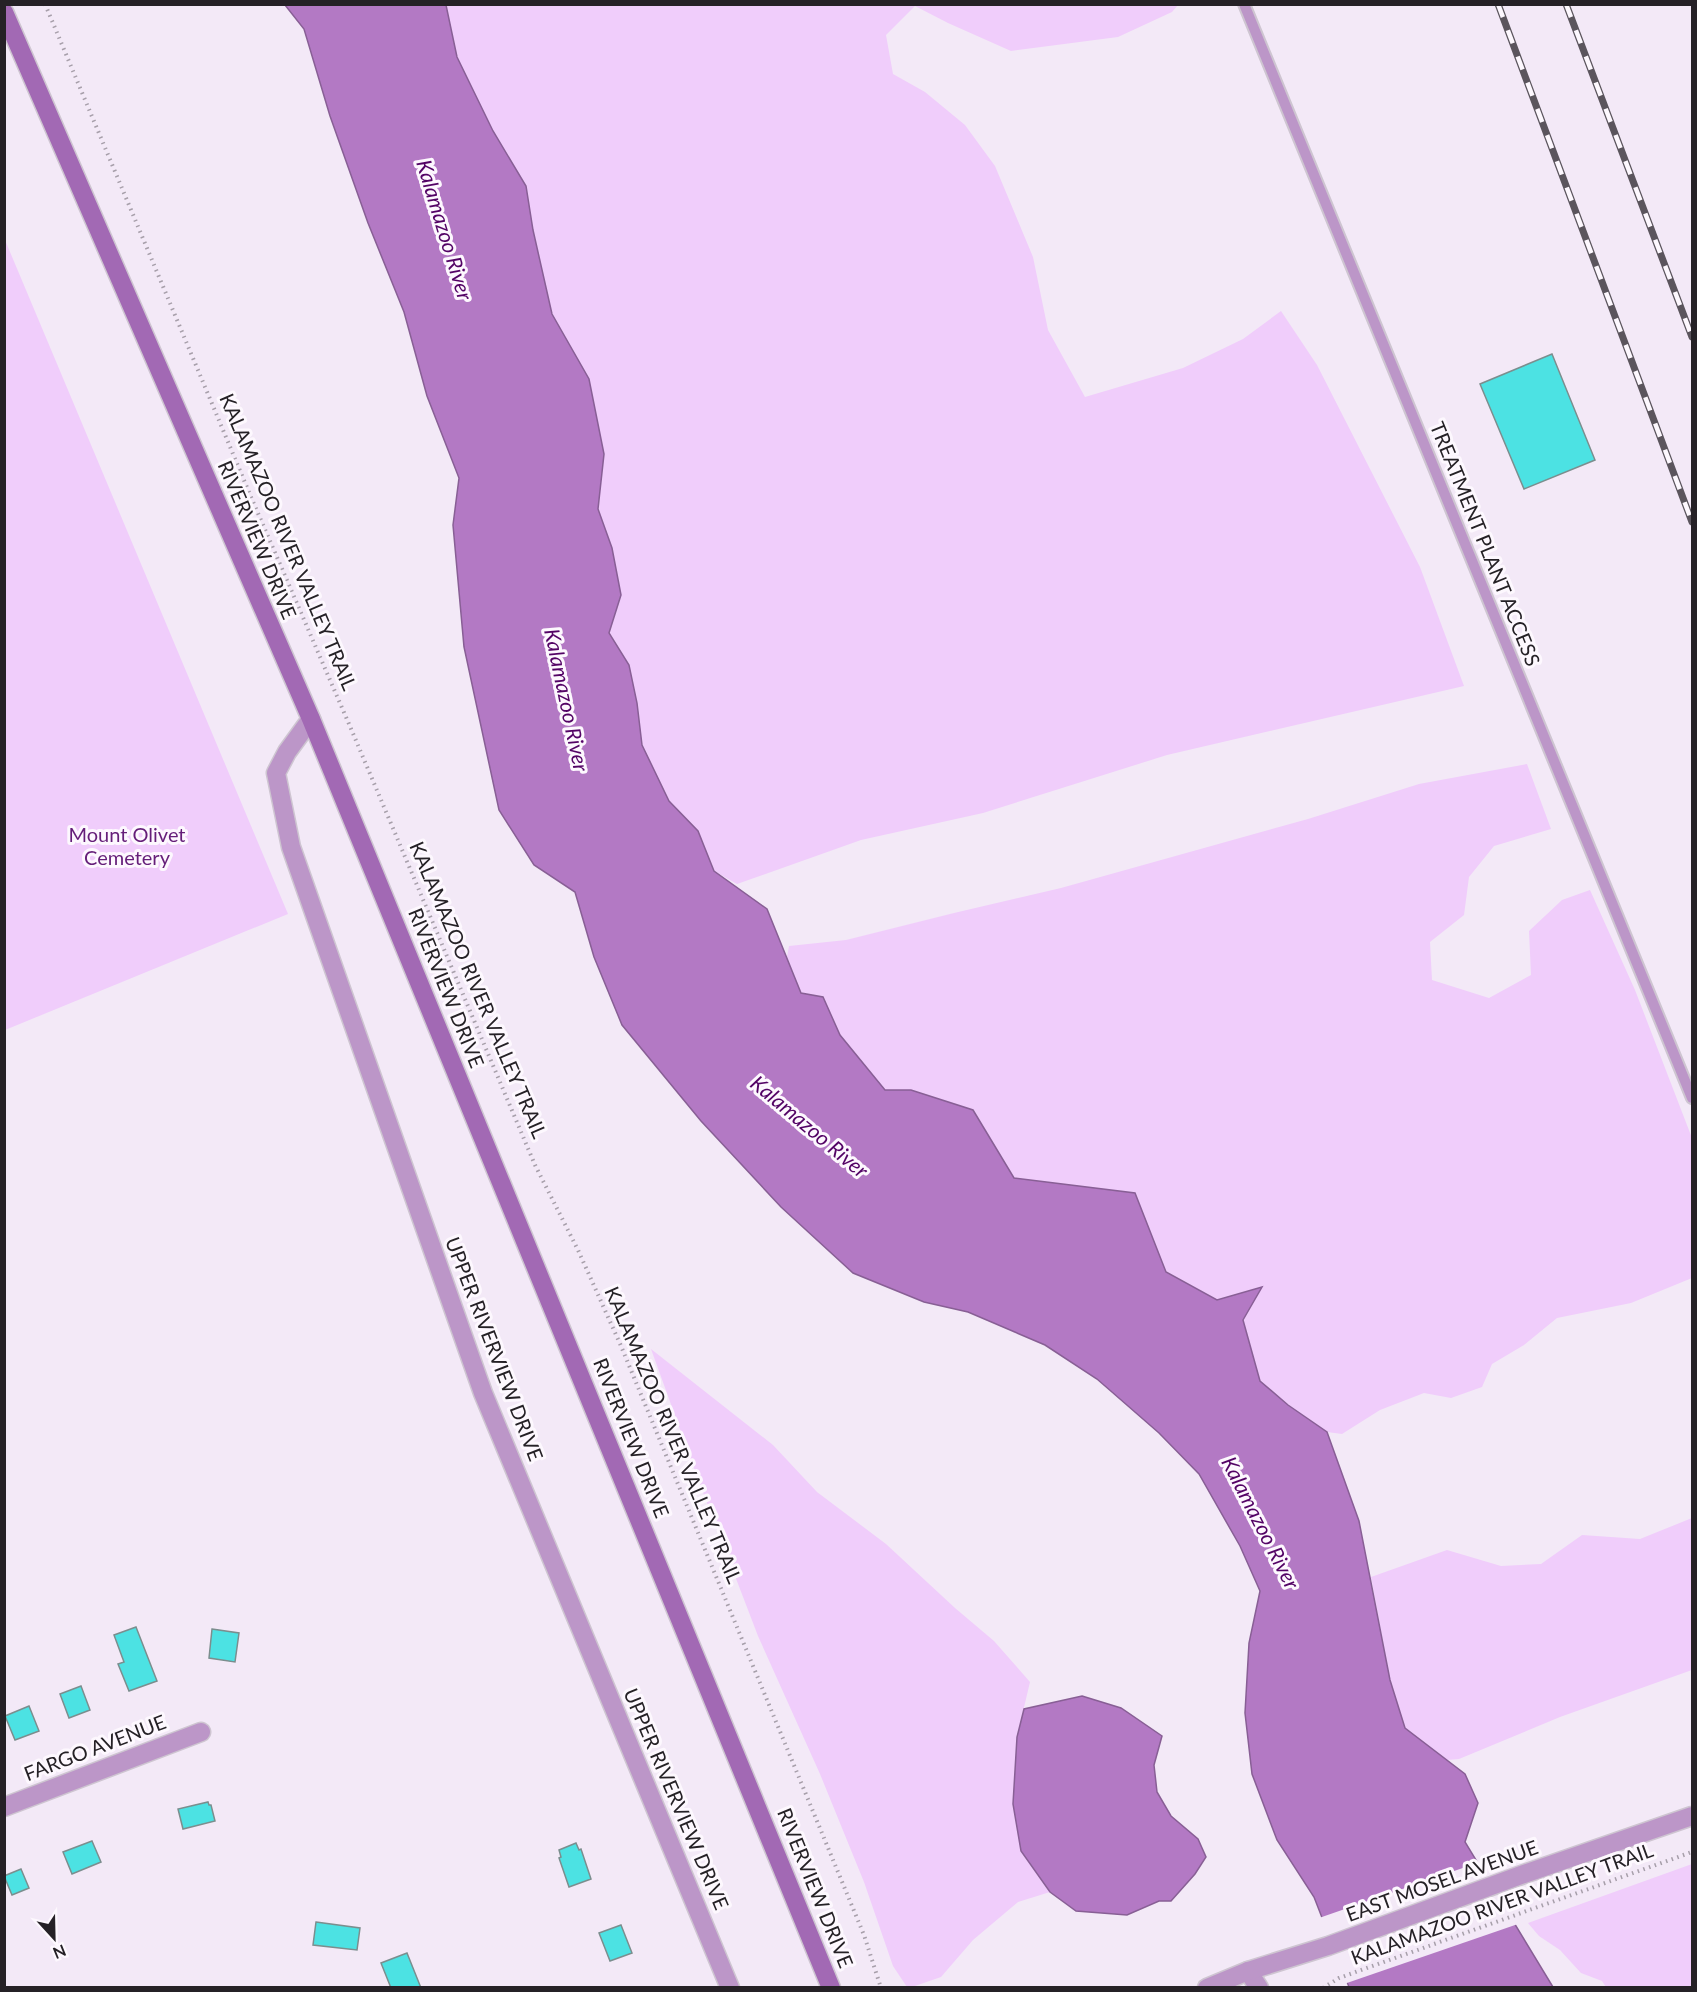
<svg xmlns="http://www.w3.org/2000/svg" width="1697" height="1992" font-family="Lato,sans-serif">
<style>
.green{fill:#f0cdfb}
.water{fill:#b379c4;stroke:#885f95;stroke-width:1.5}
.pier{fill:#f3e9f7}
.building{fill:#4ce2e3;stroke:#7b8e8e;stroke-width:1.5}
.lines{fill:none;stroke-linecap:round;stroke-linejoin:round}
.lane-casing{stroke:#cec5d1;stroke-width:14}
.street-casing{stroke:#cec5d1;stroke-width:21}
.secondary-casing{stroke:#cec5d1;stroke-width:21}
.path{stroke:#a79faa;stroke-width:4;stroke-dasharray:1.5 4.5;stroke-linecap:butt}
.lane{stroke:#bc96c8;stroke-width:10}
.street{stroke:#bc96c8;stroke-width:18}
.secondary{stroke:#a269b4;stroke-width:18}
.rail-casing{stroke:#5b555d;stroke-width:7}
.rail{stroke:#fdf8fe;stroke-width:4.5;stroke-dasharray:14;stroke-linecap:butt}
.labels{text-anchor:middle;stroke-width:6;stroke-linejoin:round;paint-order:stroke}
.street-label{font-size:20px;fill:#252126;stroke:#fdf8fe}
.park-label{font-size:20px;fill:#651e79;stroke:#fdf8fe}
.water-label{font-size:21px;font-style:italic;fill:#530365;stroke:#fdf8fe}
</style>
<rect width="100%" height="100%" fill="#f3e9f7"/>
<g class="green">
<polygon points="446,4 1178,5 1172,12 1118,37 1011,51 948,23 915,6 886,35 893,74 925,92 965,125 995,166 1033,257 1048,330 1085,397 1183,368 1243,339 1281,311 1317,365 1420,567 1464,686 1167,755 983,813 861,840 737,884 714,871 698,831 669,801 641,745 637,703 629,665 609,633 621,595 612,548 598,509 604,454 589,379 552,314 533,230 525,186 493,131 457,57"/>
<polygon points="5,240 288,914 5,1030 4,1030"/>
<polygon points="1527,764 1551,829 1494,846 1469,877 1464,915 1430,942 1432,980 1489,998 1531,975 1529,931 1562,900 1590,890 1635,990 1692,1138 1692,1278 1631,1303 1557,1318 1524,1345 1492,1364 1482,1387 1451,1398 1424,1393 1380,1410 1342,1434 1327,1432 1288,1405 1260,1381 1243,1320 1261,1288 1217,1300 1166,1272 1135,1193 1014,1178 973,1110 911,1090 885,1090 840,1035 823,997 801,993 787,957 789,946 846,940 954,913 1061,888 1308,819 1419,784"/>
<polygon points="651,1349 773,1445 817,1492 886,1544 955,1608 994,1641 1030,1682 1017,1737 1021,1851 1050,1892 1018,1902 973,1940 941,1977 912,1987 907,1987 893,1966 864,1882 820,1774 758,1636 699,1482"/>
<polygon points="1692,1518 1692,1670 1560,1717 1459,1759 1447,1760 1405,1728 1390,1680 1371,1577 1447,1550 1501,1566 1541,1564 1582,1535 1640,1539"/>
<polygon points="1692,1864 1692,1987 1606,1987 1602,1981 1581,1973 1560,1950 1539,1936 1528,1923"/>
</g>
<g class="water">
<polygon points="285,5 446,5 457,57 493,131 526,186 533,230 552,314 589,379 604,454 598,509 612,548 621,595 609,633 629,665 637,703 642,745 669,801 698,831 714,871 767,909 801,993 823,997 840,1035 885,1090 911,1090 973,1110 1014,1178 1135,1193 1166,1272 1217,1300 1262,1287 1243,1320 1260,1381 1288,1405 1327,1432 1359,1521 1390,1680 1405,1728 1465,1774 1478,1803 1465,1842 1553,1987 1349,1987 1314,1897 1277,1840 1252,1774 1245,1713 1249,1643 1260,1591 1240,1546 1199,1474 1159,1433 1097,1379 1045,1345 968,1312 924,1302 853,1273 781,1207 701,1121 622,1025 594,957 575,892 534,865 499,810 464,647 453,525 459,478 427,396 404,312 368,223 330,116 304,29"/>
<polygon points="1082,1696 1121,1708 1162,1736 1154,1765 1157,1792 1171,1816 1198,1839 1206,1857 1195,1874 1171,1901 1159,1901 1127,1915 1076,1911 1050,1892 1021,1851 1013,1804 1017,1737 1024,1709"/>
</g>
<polygon class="pier" points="1480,1862 1518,1924 1344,1984 1319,1918"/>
<g class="building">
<polygon points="1552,354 1595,460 1524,489 1480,384"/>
<polygon points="136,1627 157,1681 129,1691 118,1664 124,1662 114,1635"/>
<polygon points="212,1629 239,1633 235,1662 209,1658"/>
<polygon points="81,1686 90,1710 69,1718 60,1694"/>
<polygon points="29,1706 39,1731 15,1740 5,1716"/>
<polygon points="208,1802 209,1805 211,1805 215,1821 183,1829 178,1809"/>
<polygon points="92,1841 101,1862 72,1874 63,1852"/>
<polygon points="576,1843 579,1850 581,1849 591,1879 569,1887 559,1858 561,1857 559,1850"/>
<polygon points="21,1869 29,1888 12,1895 4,1876"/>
<polygon points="316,1922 360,1928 357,1950 313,1945"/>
<polygon points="621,1925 632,1953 610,1961 599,1933"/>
<polygon points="407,1953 421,1988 391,1988 381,1963"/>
</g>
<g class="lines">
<defs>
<polyline id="lane" points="1244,4 1692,1098"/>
<g id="street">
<polyline points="311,719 287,752 276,773 291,847 483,1393 730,1988"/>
<polyline points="4,1807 201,1732"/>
<polyline points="1248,1971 1259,1988"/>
<polyline points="1207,1988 1248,1971 1328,1946 1524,1874 1692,1816"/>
</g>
<polyline id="secondary" points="4,12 311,719 831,1988"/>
</defs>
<use href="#lane" class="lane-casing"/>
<use href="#street" class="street-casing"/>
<use href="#secondary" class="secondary-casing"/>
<g class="path">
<polyline points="45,4 251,497 349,724 535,1165 578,1250 621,1346 864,1935 881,1988"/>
<polyline points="1323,1988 1339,1978 1692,1852"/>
</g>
<use href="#lane" class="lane"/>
<use href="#street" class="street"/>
<use href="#secondary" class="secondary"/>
<defs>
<g id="rail">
<polyline points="1498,4 1692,522"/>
<polyline points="1566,4 1692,337"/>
</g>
</defs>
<use href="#rail" class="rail-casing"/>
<use href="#rail" class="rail"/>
</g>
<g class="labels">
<g class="street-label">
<text transform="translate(257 540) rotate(67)" y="7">RIVERVIEW DRIVE</text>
<text transform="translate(288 542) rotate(67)" y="7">KALAMAZOO RIVER VALLEY TRAIL</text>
<text transform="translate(1485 544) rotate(68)" y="7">TREATMENT PLANT ACCESS</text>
<text transform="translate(446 988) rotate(68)" y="7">RIVERVIEW DRIVE</text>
<text transform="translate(478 990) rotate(67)" y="7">KALAMAZOO RIVER VALLEY TRAIL</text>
<text transform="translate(494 1349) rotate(69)" y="7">UPPER RIVERVIEW DRIVE</text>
<text transform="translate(673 1435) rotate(67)" y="7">KALAMAZOO RIVER VALLEY TRAIL</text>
<text transform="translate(631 1438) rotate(68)" y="7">RIVERVIEW DRIVE</text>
<text transform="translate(95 1748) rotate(-21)" y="7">FARGO AVENUE</text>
<text transform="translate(676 1799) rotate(67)" y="7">UPPER RIVERVIEW DRIVE</text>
<text transform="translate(1442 1881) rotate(-20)" y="7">EAST MOSEL AVENUE</text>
<text transform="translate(815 1888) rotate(68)" y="7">RIVERVIEW DRIVE</text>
<text transform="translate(1502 1904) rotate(-20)" y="7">KALAMAZOO RIVER VALLEY TRAIL</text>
</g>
<g class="park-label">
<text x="127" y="842">Mount Olivet<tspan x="127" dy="23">Cemetery</tspan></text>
</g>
<g class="water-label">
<text transform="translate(444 230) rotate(73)" y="7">Kalamazoo River</text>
<text transform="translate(566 700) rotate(78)" y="7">Kalamazoo River</text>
<text transform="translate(809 1127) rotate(40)" y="7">Kalamazoo River</text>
<text transform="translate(1260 1523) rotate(63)" y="7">Kalamazoo River</text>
</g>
</g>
<rect width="1697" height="1992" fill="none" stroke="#252126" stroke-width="12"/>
<g transform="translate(54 1938) rotate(158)" stroke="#fdf8fe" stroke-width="4.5" paint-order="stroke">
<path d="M0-4.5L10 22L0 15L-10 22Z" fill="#252126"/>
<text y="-9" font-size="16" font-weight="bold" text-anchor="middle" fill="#252126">N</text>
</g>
</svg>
